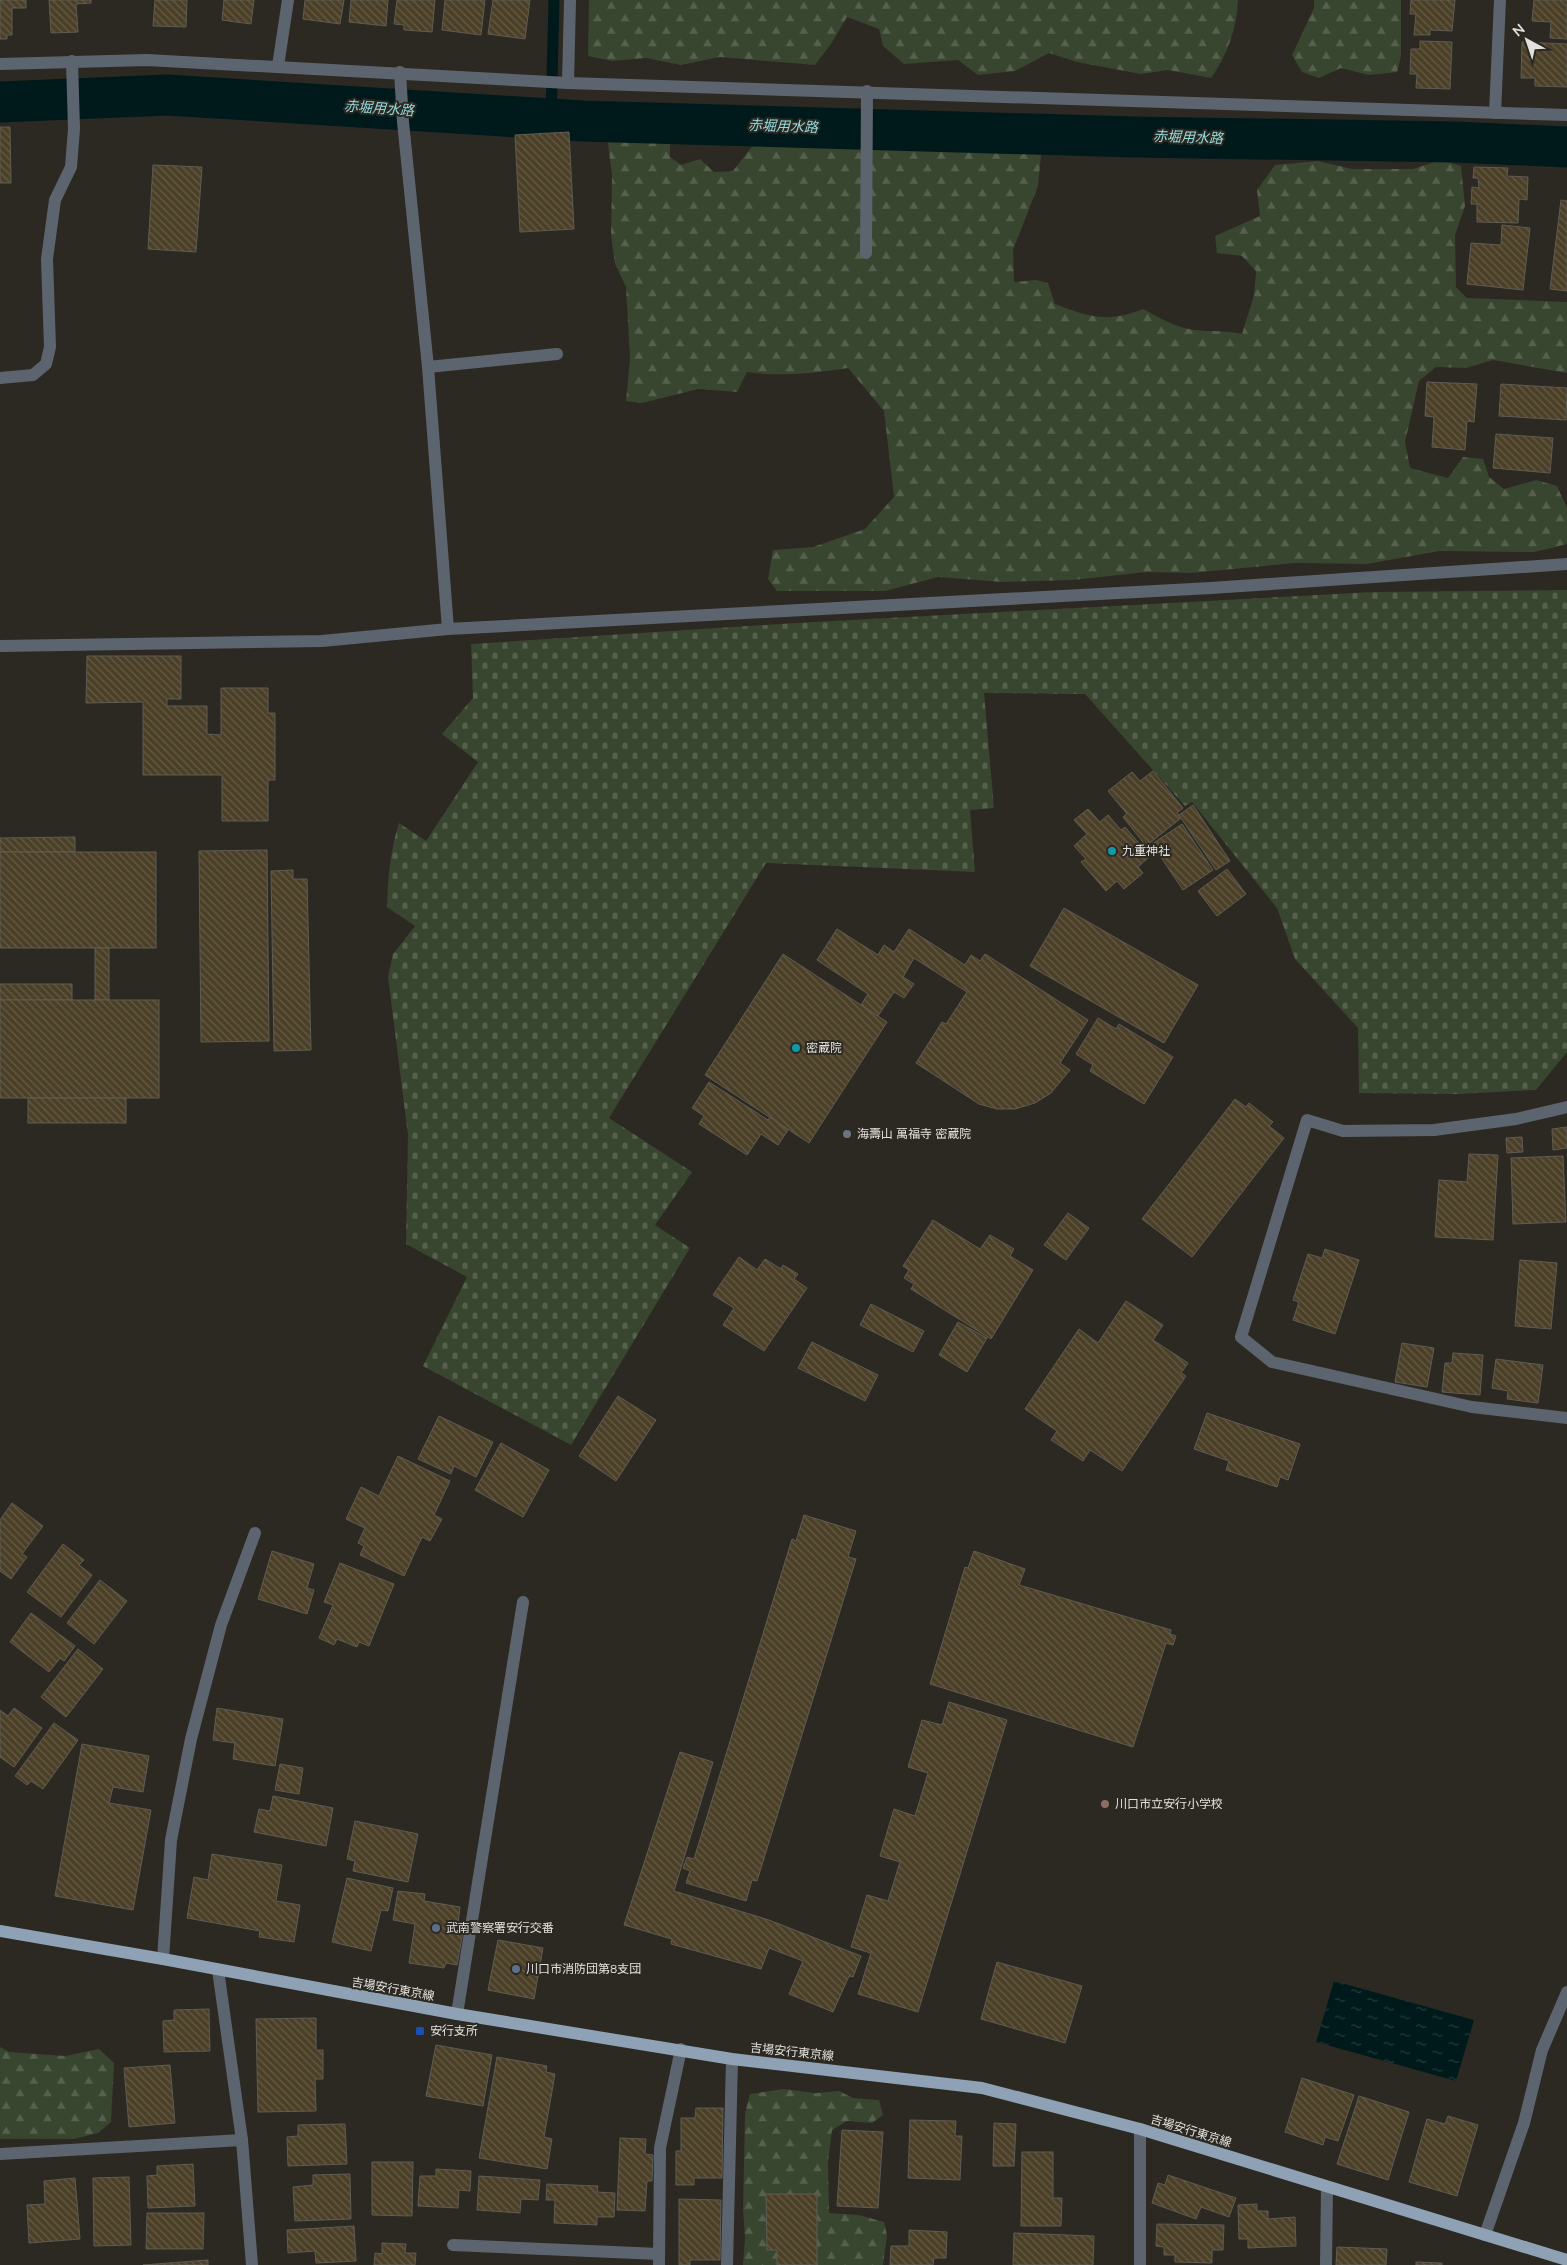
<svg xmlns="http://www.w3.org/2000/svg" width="1567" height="2265" font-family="Mulish,'Noto Sans JP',sans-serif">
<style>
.forest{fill:url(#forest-firs)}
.cemetery{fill:url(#cemetery-stones)}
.water{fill:url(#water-ripples)}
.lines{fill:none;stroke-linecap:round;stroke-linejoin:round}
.stream{stroke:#001a1c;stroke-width:11}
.canal{stroke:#001a1c;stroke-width:41}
.building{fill:url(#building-back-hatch);stroke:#5f5c54}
.minor{stroke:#5c656f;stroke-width:12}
.major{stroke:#8ea1b5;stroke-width:12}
.culture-dot{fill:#0f9aa8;stroke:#2c2922;stroke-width:2}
.worship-dot{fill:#6b7280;stroke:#2c2922;stroke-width:2}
.education-dot{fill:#8d6e63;stroke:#2c2922;stroke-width:2}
.service-dot{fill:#5c6f8a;stroke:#2c2922;stroke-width:2}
.transit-dot{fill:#1a4fb4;stroke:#2c2922;stroke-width:2}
.labels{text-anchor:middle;stroke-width:4;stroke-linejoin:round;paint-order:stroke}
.poi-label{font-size:12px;fill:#e3e1dc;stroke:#2c2922;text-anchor:start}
.street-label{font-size:12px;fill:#e3e1dc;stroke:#2c2922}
.water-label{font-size:14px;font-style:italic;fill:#91dadd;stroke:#2c2922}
</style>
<defs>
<pattern id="forest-firs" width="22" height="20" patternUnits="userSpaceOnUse" patternTransform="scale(1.25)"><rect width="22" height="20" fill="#38452f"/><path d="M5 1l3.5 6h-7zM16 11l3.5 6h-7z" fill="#55604d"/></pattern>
<pattern id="cemetery-stones" width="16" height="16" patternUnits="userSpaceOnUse" patternTransform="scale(1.25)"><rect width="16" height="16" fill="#38452f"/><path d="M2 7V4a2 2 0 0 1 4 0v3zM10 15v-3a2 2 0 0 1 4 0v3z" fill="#55604d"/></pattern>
<pattern id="water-ripples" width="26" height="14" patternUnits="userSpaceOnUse" patternTransform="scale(1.25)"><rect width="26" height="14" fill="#001a1c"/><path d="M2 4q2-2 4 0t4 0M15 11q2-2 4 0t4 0" fill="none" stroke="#253b3c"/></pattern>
<pattern id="building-back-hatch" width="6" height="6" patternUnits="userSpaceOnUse" patternTransform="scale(1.25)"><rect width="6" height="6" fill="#4b4027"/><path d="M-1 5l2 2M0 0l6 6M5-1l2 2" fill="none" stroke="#655b46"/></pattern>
</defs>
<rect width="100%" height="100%" fill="#2c2922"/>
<g class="forest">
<path d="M589 0H1238C1237 28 1227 56 1211 78L1168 70 1141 74 1077 62 1049 53 1015 71 978 75 958 60 904 64 883 46 879 29 847 17 831 44 815 65 720 57 681 65 646 58 612 61 588 56Z"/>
<polygon points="1314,0 1401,0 1401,56 1397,72 1369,75 1341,68 1319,78 1302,72 1292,55 1314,8"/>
<path d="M620 131 639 139 670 137V157L681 165 700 159 714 172 733 171 754 144 780 137 938 149 1016 150 1041 155 1038 186 1013 250 1014 282 1036 280 1048 283 1055 304C1089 317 1107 323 1143 309 1158 317 1177 328 1194 330 1211 332 1226 330 1242 334L1254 295 1256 271 1242 256 1217 253 1215 236 1260 216 1257 190 1275 165 1318 161 1352 169H1413L1441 160 1461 166 1465 206 1455 235 1456 287 1467 298 1567 302V373L1493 360 1466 368 1436 367 1419 381 1405 442 1410 468 1448 478 1463 457 1483 459 1489 477 1504 489 1536 480 1557 486 1567 508V544L1535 552 1439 551 1367 564 1294 563 1191 573 1147 572 1072 580 1002 582 938 577 885 591H777L768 579 773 550 813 547 865 529 894 497 884 411 848 368C814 373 782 377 747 372L737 392 698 389 642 403 626 401 630 359 626 287 615 264 611 235 612 175 607 137Z"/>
<polygon points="0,2047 9,2052 65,2056 99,2049 114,2063 111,2122 98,2133 74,2139 0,2139"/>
<polygon points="783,2089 816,2093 839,2091 853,2098 879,2100 883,2115 872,2123 847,2121 832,2130 828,2162 829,2213 859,2215 884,2222 887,2235 883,2265 743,2265 745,2238 743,2209 745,2114 750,2094"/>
</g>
<path class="cemetery" d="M1567 590V1052L1536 1090 1457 1094 1359 1093 1358 1028 1295 959 1277 908 1192 802 1185 806 1085 694 984 693 994 808 970 810 975 872 766 863 609 1118 692 1172 655 1225 690 1248 571 1445 423 1366 467 1277 406 1244 408 1135 388 977 393 954 415 926 387 907C388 878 390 851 399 823L426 841 478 762 442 734 473 698 471 644 796 623 1373 592Z"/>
<polygon class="water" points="1334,1981 1474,2020 1456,2081 1316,2042"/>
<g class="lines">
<polyline class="stream" points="551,119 554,0"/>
<polyline class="canal" points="0,102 167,95 582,121 1134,137 1455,142 1567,147"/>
</g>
<g class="building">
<polygon points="0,0 26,0 26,8 12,8 12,35 7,35 7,39 0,39"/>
<polygon points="49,0 91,0 91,3 76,4 78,32 51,33"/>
<polygon points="155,0 187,0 186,27 153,26"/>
<polygon points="224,0 254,0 251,24 222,20"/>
<polygon points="305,0 344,0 340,24 303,19"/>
<polygon points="351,0 388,0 386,26 349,22"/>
<polygon points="397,0 435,0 432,32 404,30 404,25 394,24"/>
<polygon points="445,0 485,0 481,35 442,30"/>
<polygon points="493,0 530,0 525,39 488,34"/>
<polygon points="1411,0 1455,0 1452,31 1430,30 1430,35 1414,35 1416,14 1410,14"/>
<polygon points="1534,0 1567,0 1567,39 1550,38 1551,22 1532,21"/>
<polygon points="1420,41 1452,42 1450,89 1416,88 1417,74 1410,74 1411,49 1420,49"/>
<polygon points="1522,42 1567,44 1567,87 1535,86 1535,78 1521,78"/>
<polygon points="0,127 10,127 11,183 0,183"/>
<polygon points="569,132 574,229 520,232 515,135"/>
<polygon points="153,165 202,167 196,252 148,249"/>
<polygon points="1474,167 1508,168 1507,176 1528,177 1527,200 1519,199 1518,223 1477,222 1477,204 1471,204 1472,187 1479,188 1478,178 1473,178"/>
<polygon points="1561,200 1567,201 1567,291 1550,289"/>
<polygon points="1502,225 1530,228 1523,290 1467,284 1471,243 1501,245"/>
<polygon points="1427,382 1477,384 1474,422 1467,421 1465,450 1432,447 1434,417 1425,416"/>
<polygon points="1501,384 1567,388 1566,420 1499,416"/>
<polygon points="1496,434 1553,438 1550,473 1493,468"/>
<polygon points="87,656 181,656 181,699 167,699 167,706 207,706 207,734 221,735 221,688 268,688 268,713 275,713 275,780 268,780 268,821 222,821 222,775 143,775 143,702 86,703"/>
<polygon points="1153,771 1183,808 1177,813 1181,818 1146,846 1123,817 1127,814 1108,791 1132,772 1140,781"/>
<polygon points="1193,805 1230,861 1216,870 1179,815"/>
<polygon points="1088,809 1100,822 1108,815 1121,830 1125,827 1150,856 1138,867 1143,873 1124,889 1117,881 1106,891 1081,862 1086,859 1074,846 1087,834 1074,820"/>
<polygon points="1182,824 1213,870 1183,890 1152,844"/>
<polygon points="75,837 75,852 0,852 0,838"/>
<polygon points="267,850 269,1041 201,1042 199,851"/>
<rect x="0" y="852" width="156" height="96"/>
<polygon points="1227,869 1246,894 1217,916 1198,891"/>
<polygon points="293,870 293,879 307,879 311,1050 274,1051 271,871"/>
<polygon points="1064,908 1198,985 1164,1043 1030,966"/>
<polygon points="837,929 878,955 884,945 894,952 909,929 965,965 971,955 980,961 985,954 1088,1020 1060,1063 1070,1070 1051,1093 1035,1103 1015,1109 997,1109 979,1104 916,1063 942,1022 946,1024 967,992 914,958 903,977 914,984 904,998 894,992 878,1016 861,1005 868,994 817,960"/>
<rect x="95" y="948" width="14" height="52"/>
<polygon points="783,954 887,1022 809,1143 705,1075"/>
<rect x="0" y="984" width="72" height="16"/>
<rect x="0" y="1000" width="159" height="98"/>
<polygon points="1098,1018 1116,1029 1119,1024 1173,1057 1144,1104 1090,1071 1093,1065 1076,1054"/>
<polygon points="709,1082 768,1120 770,1117 788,1130 778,1145 761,1134 747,1155 699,1124 704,1116 692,1108"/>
<rect x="28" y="1098" width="98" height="25"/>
<polygon points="1235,1099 1246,1107 1249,1103 1273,1122 1269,1126 1284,1138 1192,1257 1142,1219"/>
<polygon points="1567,1127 1567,1148 1553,1150 1552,1129"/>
<polygon points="1522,1137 1523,1152 1507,1153 1506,1138"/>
<polygon points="1469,1154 1498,1155 1493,1240 1435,1237 1439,1180 1467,1182"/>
<polygon points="1563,1156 1566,1222 1513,1224 1511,1158"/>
<polygon points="1068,1213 1089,1228 1066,1260 1044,1245"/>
<polygon points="933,1220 980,1249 990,1235 1014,1249 1010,1256 1033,1270 991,1339 911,1289 914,1284 904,1278 909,1270 903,1266"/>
<polygon points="1325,1249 1359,1260 1335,1334 1293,1320 1299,1302 1293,1300 1308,1254 1322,1258"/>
<polygon points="739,1257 757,1270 765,1259 781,1269 783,1265 798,1274 794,1279 807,1288 764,1351 723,1325 734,1308 713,1295"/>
<polygon points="1520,1260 1557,1263 1551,1329 1515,1326"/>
<polygon points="1126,1301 1163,1325 1153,1340 1188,1363 1181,1373 1186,1376 1122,1471 1090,1450 1083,1461 1051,1440 1057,1431 1025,1409 1079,1329 1098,1343"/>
<polygon points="871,1304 924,1331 913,1352 860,1325"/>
<polygon points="958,1322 987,1338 967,1372 939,1355"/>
<polygon points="812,1342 878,1375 865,1401 798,1368"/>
<polygon points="1402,1343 1434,1348 1427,1387 1395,1382"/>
<polygon points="1453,1353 1483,1355 1480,1395 1442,1392 1445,1363 1452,1363"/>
<polygon points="1496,1359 1543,1365 1538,1403 1507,1399 1508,1391 1492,1388"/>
<polygon points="618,1396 656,1420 616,1481 579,1456"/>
<polygon points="1207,1413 1300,1444 1288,1480 1280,1477 1277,1487 1226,1470 1229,1461 1194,1449"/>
<polygon points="439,1416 493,1442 476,1477 454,1466 451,1474 418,1459"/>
<polygon points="501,1443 549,1470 523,1517 475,1490"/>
<polygon points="398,1456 450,1481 434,1515 442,1519 430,1541 422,1537 404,1576 360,1555 364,1546 358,1543 365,1528 346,1519 361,1487 379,1496"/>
<polygon points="12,1503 43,1526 22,1554 27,1557 11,1579 0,1571 0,1520"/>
<polygon points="804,1515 856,1531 848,1557 856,1559 757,1881 752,1880 746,1901 686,1883 690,1871 683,1868 687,1857 694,1859 792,1539 796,1541"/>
<polygon points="63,1544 84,1560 79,1565 92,1575 61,1617 27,1592"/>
<polygon points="272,1551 314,1564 307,1588 314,1590 307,1614 258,1599"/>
<polygon points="974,1551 1025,1569 1019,1585 1171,1630 1170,1634 1176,1636 1173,1645 1166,1643 1133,1747 930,1684 965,1567 968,1568"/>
<polygon points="340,1563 394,1584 369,1646 359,1642 357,1647 337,1639 334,1645 319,1638 333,1605 324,1602"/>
<polygon points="100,1580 127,1601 94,1644 67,1623"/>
<polygon points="31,1613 75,1646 64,1661 60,1658 49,1672 10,1642"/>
<polygon points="78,1649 103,1669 66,1717 41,1697"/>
<polygon points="949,1702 1007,1720 918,2012 858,1994 871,1953 851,1947 867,1895 888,1901 900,1862 880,1856 894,1809 915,1816 928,1773 908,1767 922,1720 942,1725"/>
<polygon points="14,1708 42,1728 14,1767 0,1757 0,1710 8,1716"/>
<polygon points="217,1708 283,1719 275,1766 233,1759 235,1743 213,1740"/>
<polygon points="54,1723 78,1740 43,1789 31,1781 27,1785 15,1776"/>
<polygon points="82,1744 149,1756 143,1792 113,1787 109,1803 151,1810 133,1910 55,1896"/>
<polygon points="680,1752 713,1762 674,1891 769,1920 861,1956 853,1977 849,1976 833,2012 789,1994 803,1961 769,1948 761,1969 671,1944 672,1939 624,1925"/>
<polygon points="280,1764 303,1768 299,1794 275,1790"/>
<polygon points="273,1796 333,1808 326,1846 254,1832 259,1809 270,1811"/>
<polygon points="355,1821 418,1834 408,1882 353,1871 355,1861 347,1859"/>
<polygon points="212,1854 282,1865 276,1901 300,1905 294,1942 259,1937 260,1931 187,1918 194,1877 208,1880"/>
<polygon points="347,1878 393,1888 388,1911 381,1910 371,1951 332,1942"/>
<polygon points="398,1891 425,1894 424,1901 460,1907 457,1931 463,1932 457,1965 446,1963 444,1968 409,1963 415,1924 393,1920"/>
<polygon points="498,1940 543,1948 534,1999 488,1990"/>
<polygon points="997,1962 1082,1986 1065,2043 981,2019"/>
<polygon points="209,2009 210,2051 164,2052 163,2021 174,2020 174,2010"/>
<polygon points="316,2018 316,2050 323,2050 323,2079 315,2079 316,2111 258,2112 256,2019"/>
<polygon points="436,2045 492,2055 483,2106 426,2096"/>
<polygon points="497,2057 547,2066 546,2072 555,2074 544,2137 552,2139 547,2169 479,2158"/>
<polygon points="170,2065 175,2123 129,2127 124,2068"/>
<polygon points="1302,2078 1354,2095 1338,2141 1325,2137 1323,2145 1285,2132"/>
<polygon points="1359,2096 1409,2112 1388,2180 1337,2164"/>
<polygon points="696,2108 723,2108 722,2178 694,2178 694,2185 676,2185 676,2151 681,2151 681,2118 695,2118"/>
<polygon points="1448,2116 1478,2125 1457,2196 1409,2182 1427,2119 1445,2124"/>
<polygon points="910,2120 956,2121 955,2136 962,2136 960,2180 908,2178"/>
<polygon points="994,2123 1016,2124 1014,2166 993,2166"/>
<polygon points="345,2124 347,2164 288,2166 287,2137 298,2136 298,2125"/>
<polygon points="842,2130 883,2132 878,2208 837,2206"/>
<polygon points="620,2138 646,2139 645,2154 653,2155 652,2181 647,2181 645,2211 617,2210"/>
<polygon points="1022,2152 1053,2152 1053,2198 1062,2198 1061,2226 1021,2226"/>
<polygon points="372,2162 413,2162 412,2216 372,2215"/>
<polygon points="193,2164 195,2206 148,2208 147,2176 157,2175 157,2166"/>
<polygon points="436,2169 471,2171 470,2191 459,2190 458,2208 418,2206 420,2176 436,2176"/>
<polygon points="350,2174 351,2219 295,2221 293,2187 313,2185 313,2175"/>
<polygon points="1168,2175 1236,2198 1229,2217 1201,2207 1196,2219 1152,2203 1158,2183 1165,2185"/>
<polygon points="479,2176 540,2180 538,2200 521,2199 520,2213 477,2210"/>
<polygon points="129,2177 131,2245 94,2246 93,2178"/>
<polygon points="75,2178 80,2239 29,2243 27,2205 45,2204 44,2181"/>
<polygon points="547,2184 598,2186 597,2192 615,2193 614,2217 597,2217 597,2225 554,2223 555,2200 546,2200"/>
<polygon points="766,2194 817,2194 817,2265 777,2265 777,2250 767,2250"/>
<polygon points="679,2199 721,2200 720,2260 690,2260 690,2265 679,2265"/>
<polygon points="1257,2204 1257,2211 1268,2211 1268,2219 1295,2217 1296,2246 1248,2248 1248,2239 1239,2239 1238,2205"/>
<polygon points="147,2213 204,2213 203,2249 146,2249"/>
<polygon points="1157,2224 1224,2225 1223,2250 1212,2250 1212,2263 1175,2262 1175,2255 1164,2255 1164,2247 1156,2246"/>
<polygon points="354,2226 356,2261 316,2263 315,2251 288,2253 287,2230"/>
<polygon points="909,2230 947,2232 946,2258 934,2258 933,2265 890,2265 891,2246 909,2246"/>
<polygon points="1014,2233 1094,2236 1093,2265 1013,2265"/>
<polygon points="382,2243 406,2244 405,2253 416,2253 415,2265 374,2265 375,2253 382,2254"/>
<polygon points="1337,2247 1387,2249 1386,2265 1336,2265"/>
<polygon points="208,2260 208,2265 143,2265"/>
<polygon points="1416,2262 1442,2263 1442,2265 1416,2265"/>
</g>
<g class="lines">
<g class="minor">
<polyline points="0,64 147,60 568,83 1567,115"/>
<polyline points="278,66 288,0"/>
<polyline points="400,72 403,122 428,367 448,629 1211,588 1567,564"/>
<polyline points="568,83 570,0"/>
<polyline points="1495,113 1500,0"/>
<polyline points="866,253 867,91"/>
<polyline points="428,367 557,354"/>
<polyline points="0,378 33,375 46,364 50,347 47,259 55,200 71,167 74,129 72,61"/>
<polyline points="0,646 322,641 448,629"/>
<polyline points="1567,1107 1516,1119 1434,1130 1343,1131 1307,1120 1241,1337 1272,1362 1472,1407 1567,1418"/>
<polyline points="163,1959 171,1840 191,1739 221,1625 255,1533"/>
<polyline points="218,1970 242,2140 252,2265"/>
<polyline points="457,2014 523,1602"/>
<polyline points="0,2154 242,2140"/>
<polyline points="1485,2235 1524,2123 1542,2050 1567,1992"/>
<polyline points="453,2245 659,2254"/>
<polyline points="659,2265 660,2148 681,2049"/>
<polyline points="727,2265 732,2059"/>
<polyline points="1140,2265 1140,2129"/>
<polyline points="1326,2265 1327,2187"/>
</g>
<polyline class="major" points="0,1931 163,1959 457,2014 732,2059 982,2088 1140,2129 1567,2260"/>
</g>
<g class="culture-dot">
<circle cx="1112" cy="851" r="5"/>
<circle cx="796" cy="1048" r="5"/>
</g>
<circle class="worship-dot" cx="847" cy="1134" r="5"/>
<circle class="education-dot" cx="1105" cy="1804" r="5"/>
<g class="service-dot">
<circle cx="436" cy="1928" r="5"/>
<circle cx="516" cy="1969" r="5"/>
</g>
<rect class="transit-dot" x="415" y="2026" width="10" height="10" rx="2.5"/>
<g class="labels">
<g class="poi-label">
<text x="1122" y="855">九重神社</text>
<text x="806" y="1052">密蔵院</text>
<text x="857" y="1138">海壽山 萬福寺 密蔵院</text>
<text x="1115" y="1808">川口市立安行小学校</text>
<text x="446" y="1932">武南警察署安行交番</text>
<text x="526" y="1973">川口市消防団第8支団</text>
<text x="430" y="2035">安行支所</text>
</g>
<g class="street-label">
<text transform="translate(393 1989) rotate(10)" y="4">吉場安行東京線</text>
<text transform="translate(792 2052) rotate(6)" y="4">吉場安行東京線</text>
<text transform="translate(1191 2131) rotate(17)" y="4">吉場安行東京線</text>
</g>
<g class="water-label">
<text transform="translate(379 108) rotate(4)" y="5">赤堀用水路</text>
<text transform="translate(783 126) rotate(2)" y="5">赤堀用水路</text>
<text transform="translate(1188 137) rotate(2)" y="5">赤堀用水路</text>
</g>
</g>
<g transform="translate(1527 40) rotate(320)" stroke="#2c2922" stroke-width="4" paint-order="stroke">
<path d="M0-4L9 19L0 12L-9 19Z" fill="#e3e1dc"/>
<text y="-8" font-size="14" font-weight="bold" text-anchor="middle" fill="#e3e1dc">N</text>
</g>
</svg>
